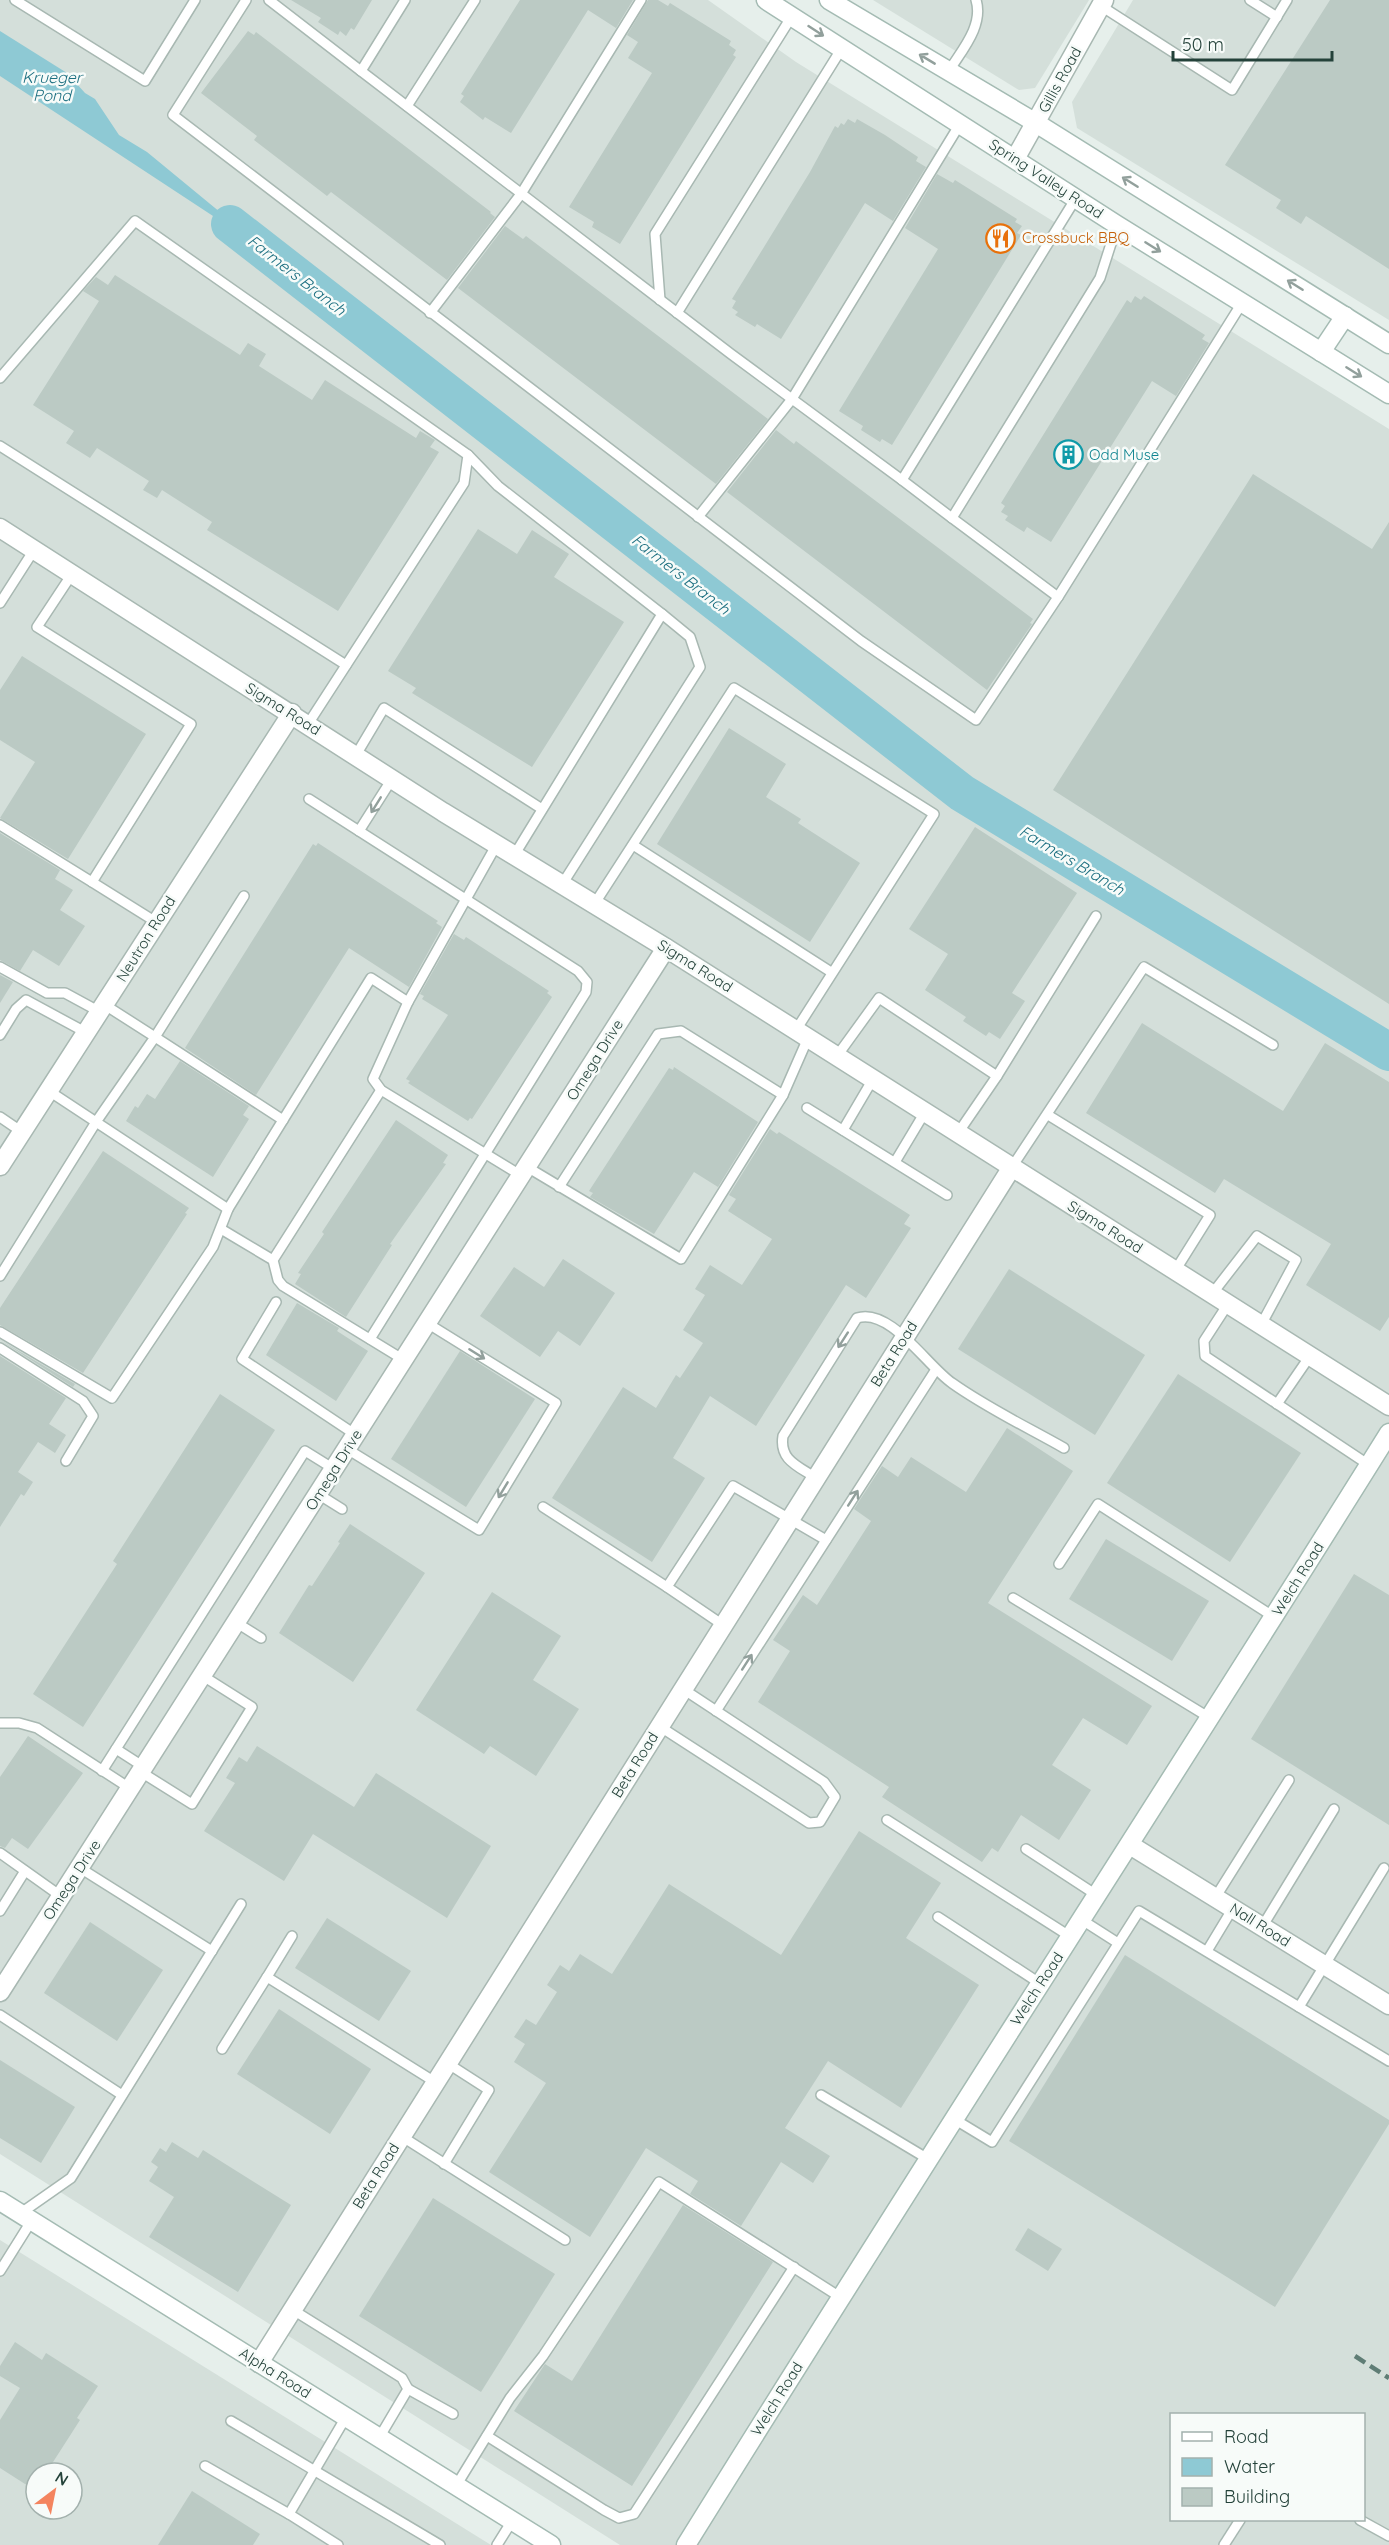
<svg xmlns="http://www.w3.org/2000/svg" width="1389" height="2545" font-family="Quicksand,sans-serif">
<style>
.built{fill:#d4dfda;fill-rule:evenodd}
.water{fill:#8ec9d4}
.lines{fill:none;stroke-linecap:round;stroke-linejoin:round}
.river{stroke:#8ec9d4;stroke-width:38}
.building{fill:#bbcac4}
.lane-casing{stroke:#a8b8b2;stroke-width:12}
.street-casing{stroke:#a8b8b2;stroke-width:21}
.secondary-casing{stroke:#a4bbb3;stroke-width:21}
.lane{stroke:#fff;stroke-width:9}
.street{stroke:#fff;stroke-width:18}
.secondary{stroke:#fff;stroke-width:18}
.rail{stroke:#5f7d75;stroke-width:4.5;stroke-dasharray:12 6;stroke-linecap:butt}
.oneway{stroke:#92a09c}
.labels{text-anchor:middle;stroke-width:5;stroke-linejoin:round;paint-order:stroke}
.street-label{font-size:15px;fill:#24423a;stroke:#f7fbf9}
.food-label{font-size:15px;fill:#c56008;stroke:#f7fbf9;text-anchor:start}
.culture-label{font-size:15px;fill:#0d838f;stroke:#f7fbf9;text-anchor:start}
.water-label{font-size:16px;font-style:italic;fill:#1c6f80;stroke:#f7fbf9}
</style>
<rect width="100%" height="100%" fill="#e6efeb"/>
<g class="built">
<path d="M0 0H708L796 62 1389 429V2545H620L0 2154ZM1172 2414H1364V2520H1172Z"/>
<polygon points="873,0 1089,0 1035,88 1019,90"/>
<polygon points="1133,0 1389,0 1389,320 1077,128 1072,102"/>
<path d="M0 2240 491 2545H0ZM36 2473H72V2509H36Z"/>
</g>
<polygon class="water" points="0,31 67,73 85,93 95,99 119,135 147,152 271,254 0,76"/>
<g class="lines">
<polyline class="river" points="230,224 962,793 1389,1052"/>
</g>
<g class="building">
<polygon points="291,0 372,0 354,30 351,28 346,36 340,31 338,35 318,22 321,18"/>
<polygon points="520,0 633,0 616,28 588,10 511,133 485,117 483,120 460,102 464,96 461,94"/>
<polygon points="648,0 658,0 668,6 670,3 731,41 729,45 736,50 733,55 736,57 620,244 592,227 594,222 569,207 652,73 628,58 638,42 627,35"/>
<polygon points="1330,0 1389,0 1389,269 1306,216 1301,224 1276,208 1281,200 1225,165"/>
<polygon points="248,31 254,35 256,32 491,212 490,213 495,217 447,280 331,192 327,196 254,140 257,136 201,93"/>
<polygon points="848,119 855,123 857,119 885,135 918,157 916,161 926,167 893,221 865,203 781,339 757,324 755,327 735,315 738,312 732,308 736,301 732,299 810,172 835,126 838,128 841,123 844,125"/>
<polygon points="937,174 953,183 955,180 1017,219 1015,222 1022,226 1017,233 1021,235 892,445 882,439 880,442 861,430 863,426 839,411 938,249 905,228"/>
<polygon points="505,226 523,239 526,236 768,419 716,484 458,288"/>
<polygon points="115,275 240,355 248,343 266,354 259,366 312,400 325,380 416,438 420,431 435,440 430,447 439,452 338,611 207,530 212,522 162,490 157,498 143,490 149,481 97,448 90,458 66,443 74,431 33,405 99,301 83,291 96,277 108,285"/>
<polygon points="1135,296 1141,300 1144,296 1205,335 1202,339 1209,343 1176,396 1152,381 1051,542 1027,527 1024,532 1005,520 1008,516 1001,512 1005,506 1001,503 1127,300 1131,303"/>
<polygon points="776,430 794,444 796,441 1033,619 1030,623 1032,624 987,690 727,492"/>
<polygon points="1253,474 1372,549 1389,522 1389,1004 1053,790"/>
<polygon points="478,529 517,554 532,530 569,554 554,577 624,622 532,767 412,693 416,688 388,671"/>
<polygon points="22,656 146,734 68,859 0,818 35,762 0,740 0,690"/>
<polygon points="729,728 786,764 766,797 801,819 798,823 860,863 810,942 657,844"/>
<polygon points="975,827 1077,893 1012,993 1025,1001 1000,1039 989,1032 986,1036 963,1021 966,1017 925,990 948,954 909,929"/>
<polygon points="0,833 60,870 55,879 73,890 60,910 85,926 59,966 33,950 20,971 0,960"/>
<polygon points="318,843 438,921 436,923 442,927 409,987 349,948 256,1095 185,1048 313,844 316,846"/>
<polygon points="454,934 464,940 466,937 549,991 547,993 552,997 472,1119 470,1118 468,1121 408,1083 410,1081 406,1079 448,1015 422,999 424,996 420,994"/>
<polygon points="0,975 13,982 0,1003"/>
<polygon points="1142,1023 1283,1111 1325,1043 1389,1082 1389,1317 1380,1331 1306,1285 1331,1244 1224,1179 1215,1193 1086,1113"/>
<polygon points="180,1061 249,1106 243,1115 249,1119 213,1177 126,1121 135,1106 138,1108 147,1094 155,1099"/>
<polygon points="674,1067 758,1122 718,1187 694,1172 654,1234 590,1197 593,1193 589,1191 669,1068 673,1070"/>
<polygon points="396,1120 448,1155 443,1163 446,1164 390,1244 392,1245 346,1317 295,1284 301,1274 298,1273 324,1234 322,1232"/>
<polygon points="770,1129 777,1134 779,1132 910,1215 904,1224 911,1228 866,1298 846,1285 756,1426 710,1396 673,1458 705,1478 652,1562 552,1498 623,1387 656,1408 676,1375 680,1378 703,1343 683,1330 705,1295 695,1289 710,1265 742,1285 772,1239 728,1211 736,1199 729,1195"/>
<polygon points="103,1151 189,1208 185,1213 187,1214 83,1373 0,1325 0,1308"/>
<polygon points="563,1259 615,1293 580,1346 558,1331 540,1357 480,1316 514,1267 544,1287"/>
<polygon points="1009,1269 1145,1355 1095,1435 958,1349"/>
<polygon points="297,1303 339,1328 337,1331 368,1351 336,1401 266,1355"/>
<polygon points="0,1340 75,1384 73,1387"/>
<polygon points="460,1351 535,1399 466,1507 391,1459"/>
<polygon points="0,1356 66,1398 49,1424 66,1435 55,1453 38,1442 18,1472 33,1482 24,1496 21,1494 0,1527"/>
<polygon points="1178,1374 1301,1453 1230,1562 1107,1483"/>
<polygon points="220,1394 275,1430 83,1727 33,1694 117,1564 113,1561"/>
<polygon points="1007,1428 1073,1471 988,1603 1152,1706 1127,1745 1083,1718 1052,1765 1091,1790 1059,1840 1021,1815 998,1852 992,1848 982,1862 882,1797 889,1787 758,1702 790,1651 773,1640 803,1595 817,1605 871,1521 854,1509 882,1466 898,1477 911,1457 966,1492"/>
<polygon points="350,1524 425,1573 353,1682 279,1633 309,1585 312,1586 340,1543 338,1542"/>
<polygon points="1106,1539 1209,1601 1172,1661 1069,1599"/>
<polygon points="1354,1574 1389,1595 1389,1825 1251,1739"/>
<polygon points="492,1592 561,1636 533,1680 579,1709 536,1776 490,1746 484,1754 416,1710"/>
<polygon points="28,1736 83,1773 28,1849 12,1838 5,1848 0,1846 0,1777"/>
<polygon points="257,1746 354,1807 376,1773 491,1846 447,1918 313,1834 284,1881 204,1831 235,1783 226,1778 239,1757 247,1762"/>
<polygon points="859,1831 941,1883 906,1938 979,1985 901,2108 828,2061 785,2128 830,2156 813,2183 781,2162 741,2226 690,2194 698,2181 646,2148 590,2237 489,2172 546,2083 514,2062 525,2044 514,2037 526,2019 536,2025 557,1992 547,1985 560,1965 569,1971 580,1954 612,1974 669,1884 781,1955"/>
<polygon points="327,1918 411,1971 379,2021 295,1968"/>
<polygon points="90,1922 163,1970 117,2041 44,1993"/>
<polygon points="1125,1955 1389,2120 1389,2124 1275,2307 1009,2141"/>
<polygon points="279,2009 371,2069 330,2134 237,2074"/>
<polygon points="0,2060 75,2107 41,2163 0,2138"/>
<polygon points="172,2142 198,2158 203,2150 291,2205 238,2292 149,2237 174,2197 149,2181 158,2167 151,2162 160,2148 166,2152"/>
<polygon points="433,2198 555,2274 481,2392 359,2316"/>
<polygon points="683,2205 773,2262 632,2486 514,2411 545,2364 572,2381"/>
<polygon points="1028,2228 1062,2249 1048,2271 1015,2250"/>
<polygon points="15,2342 42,2360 46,2353 98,2386 77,2418 80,2420 46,2473 36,2473 36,2491 0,2468 0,2420 20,2388 0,2376 0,2366"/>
<polygon points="192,2491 260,2534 253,2545 158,2545"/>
</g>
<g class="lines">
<defs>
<g id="lane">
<polyline points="15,0 145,81 195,0"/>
<polyline points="246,0 173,115 861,641 976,720 1058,597"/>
<polyline points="269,0 361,71 405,0"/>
<polyline points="1250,0 1277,17"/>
<polyline points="1101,6 1232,90 1287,0"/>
<polyline points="361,71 731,354 902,480"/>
<path d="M949 71C961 51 984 26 976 0"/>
<polyline points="407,106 475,0"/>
<polyline points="1076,198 902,480 952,518 1100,278 1117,225"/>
<polyline points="660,300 655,234 792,16"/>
<polyline points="430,313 521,194 641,0"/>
<polyline points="677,313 842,48"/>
<polyline points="0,378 135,221 468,455 464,483 308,724"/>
<polyline points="0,446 346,665"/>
<polyline points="468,455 498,486 662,614 515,854"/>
<polyline points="698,517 792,399 960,124"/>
<polyline points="952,518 1058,597 1242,303"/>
<polyline points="72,574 37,627 191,724 92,882 156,922"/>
<polyline points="0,603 34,550"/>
<polyline points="356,755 384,708 542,809"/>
<polyline points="309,799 578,971 587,982 586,992 370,1339"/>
<polyline points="0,825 92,882"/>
<polyline points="359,831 392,779"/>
<polyline points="633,845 831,972"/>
<polyline points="563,883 700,667 690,637 662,614"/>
<polyline points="244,896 155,1037 283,1120 371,978 408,1002 497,844"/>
<polyline points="595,903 734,688 934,814 796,1030"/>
<polyline points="0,967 47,993 65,993 100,1012"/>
<polyline points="408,1002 373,1079 381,1090 522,1176"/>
<polyline points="105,1005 155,1037 96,1122 228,1209 283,1120"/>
<polyline points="0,1035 16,1009 26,1000 87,1033"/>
<polyline points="837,1056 879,998 997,1076 958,1133"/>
<polyline points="997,1076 1096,916"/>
<polyline points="381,1090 273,1260 278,1280 283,1286 404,1360"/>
<polyline points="807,1108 947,1195"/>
<polyline points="1048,1115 1210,1215 1175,1271"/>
<polyline points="0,1117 22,1132"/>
<polyline points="843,1130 873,1079"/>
<polyline points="895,1162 925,1112"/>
<polyline points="527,1167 681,1259 783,1095 808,1038"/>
<polyline points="1012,1167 1144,967 1273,1045"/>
<polyline points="559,1187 658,1034 681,1031 783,1095"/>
<polyline points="221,1229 273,1260"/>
<polyline points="0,1276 96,1122 49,1091"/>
<polyline points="1212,1294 1257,1236 1296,1260 1261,1325"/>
<polyline points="276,1302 242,1359 356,1435"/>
<polyline points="1228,1304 1204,1341 1205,1356 1369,1465"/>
<polyline points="0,1332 112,1398 213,1247 228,1209"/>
<polyline points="0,1348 83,1401 93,1416 66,1461"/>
<polyline points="1277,1404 1310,1356"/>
<polyline points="347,1449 479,1530 556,1403 427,1323"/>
<path d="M816 1478C798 1466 779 1460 783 1436L857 1318C890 1307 927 1366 952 1383 987 1408 1027 1427 1064 1448"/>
<polyline points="318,1494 342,1509"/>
<polyline points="543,1507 667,1587"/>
<polyline points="1059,1564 1098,1504 1274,1617"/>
<polyline points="1013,1598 1210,1718"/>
<polyline points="237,1623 261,1638"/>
<polyline points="723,1625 667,1587 733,1486 826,1540"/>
<polyline points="716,1711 935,1371"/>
<polyline points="0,1723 19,1723 37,1728 131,1789"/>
<polyline points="659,1726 809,1823 820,1822 835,1797 824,1782 683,1689"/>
<polyline points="116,1749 144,1767"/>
<polyline points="102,1771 305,1451 334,1469"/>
<polyline points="141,1772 192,1804 252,1707 203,1676"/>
<polyline points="887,1820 1071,1937"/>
<polyline points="1026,1849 1098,1896"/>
<polyline points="0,1853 62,1897"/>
<polyline points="80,1868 212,1951"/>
<polyline points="1215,1898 1289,1780"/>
<polyline points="0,1911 25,1871"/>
<polyline points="938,1917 1041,1984"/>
<polyline points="1082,1920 1118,1943"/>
<polyline points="1262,1927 1334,1809"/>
<polyline points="1207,1951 1233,1908"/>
<polyline points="267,1977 292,1936"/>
<polyline points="1299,2007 1384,1868"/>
<polyline points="0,2015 122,2095"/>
<polyline points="222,2049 267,1977 435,2082"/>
<polyline points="821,2095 928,2159"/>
<polyline points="954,2119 992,2142 1139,1911 1389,2061"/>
<polyline points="401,2136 565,2240"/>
<polyline points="444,2164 489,2090 447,2063"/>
<polyline points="21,2213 71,2178 241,1904"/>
<polyline points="0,2271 32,2220"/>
<polyline points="293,2310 402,2378 408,2389 379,2438"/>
<polyline points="408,2389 453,2414"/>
<polyline points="231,2421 440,2545"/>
<polyline points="487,2436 604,2510 619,2518 634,2514 794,2267"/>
<polyline points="205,2466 289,2514"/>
<polyline points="456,2486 510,2398 543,2356 659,2182 840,2297"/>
<polyline points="1360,2520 1389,2536"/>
<polyline points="338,2545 289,2514 346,2417"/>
<polyline points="497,2545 512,2521"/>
<polyline points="1224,2545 1240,2520"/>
</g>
<g id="street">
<polyline points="1015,159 1104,0"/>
<polyline points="0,528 443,812 666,948 1389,1406"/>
<polyline points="0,1166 292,713"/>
<polyline points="1130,1845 1389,2005"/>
<polyline points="0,1992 666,948"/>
<polyline points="259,2363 1012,1167"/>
</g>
<g id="secondary">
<polyline points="766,0 1117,225 1389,394"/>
<polyline points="829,0 1036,123 1389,344"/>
<polyline points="1321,352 1345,316"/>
<polyline points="0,2201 551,2545"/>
<path d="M686 2545C917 2172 1157 1805 1389 1433"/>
</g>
</defs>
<use href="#lane" class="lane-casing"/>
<use href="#street" class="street-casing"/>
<use href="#secondary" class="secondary-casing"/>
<use href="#lane" class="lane"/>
<use href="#street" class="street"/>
<use href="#secondary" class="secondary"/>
<polyline class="rail" points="1355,2356 1389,2378"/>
</g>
<defs><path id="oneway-shaft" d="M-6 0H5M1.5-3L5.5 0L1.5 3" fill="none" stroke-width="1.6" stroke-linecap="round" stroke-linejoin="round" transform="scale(1.5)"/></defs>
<g class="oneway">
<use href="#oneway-shaft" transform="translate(816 31) rotate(33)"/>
<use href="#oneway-shaft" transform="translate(927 59) rotate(-149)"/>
<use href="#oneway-shaft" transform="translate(1130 182) rotate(-148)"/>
<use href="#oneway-shaft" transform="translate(1153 247) rotate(32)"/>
<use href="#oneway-shaft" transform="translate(1295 285) rotate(-148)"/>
<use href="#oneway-shaft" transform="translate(1354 372) rotate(32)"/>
<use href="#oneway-shaft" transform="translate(376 805) rotate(122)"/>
<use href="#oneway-shaft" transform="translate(843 1340) rotate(123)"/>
<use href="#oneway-shaft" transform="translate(477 1354) rotate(32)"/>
<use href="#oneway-shaft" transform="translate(503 1490) rotate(121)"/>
<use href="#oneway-shaft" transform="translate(853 1498) rotate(-57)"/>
<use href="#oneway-shaft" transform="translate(747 1662) rotate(-57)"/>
</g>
<defs>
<symbol id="restaurant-ring" viewBox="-11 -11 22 22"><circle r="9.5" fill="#f7fbf9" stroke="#e8710a" stroke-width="1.5"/><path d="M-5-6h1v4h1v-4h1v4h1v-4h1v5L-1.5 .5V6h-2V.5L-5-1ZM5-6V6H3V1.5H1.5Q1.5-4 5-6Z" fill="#e8710a"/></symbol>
<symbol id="building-ring" viewBox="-11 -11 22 22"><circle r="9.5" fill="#f7fbf9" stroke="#0f9aa8" stroke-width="1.5"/><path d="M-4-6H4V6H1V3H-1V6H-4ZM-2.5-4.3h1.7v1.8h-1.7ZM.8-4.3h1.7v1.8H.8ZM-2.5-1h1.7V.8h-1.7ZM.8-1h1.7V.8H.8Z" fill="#0f9aa8"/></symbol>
</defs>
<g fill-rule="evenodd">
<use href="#restaurant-ring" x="984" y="222" width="33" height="33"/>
<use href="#building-ring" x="1052" y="438" width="33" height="33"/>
</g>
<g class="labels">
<g class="street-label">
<text transform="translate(1060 80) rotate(-61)" y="5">Gillis Road</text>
<text transform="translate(1046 179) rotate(33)" y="5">Spring Valley Road</text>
<text transform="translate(283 709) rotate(32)" y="5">Sigma Road</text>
<text transform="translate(146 939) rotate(-58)" y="5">Neutron Road</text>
<text transform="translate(695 966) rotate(32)" y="5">Sigma Road</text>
<text transform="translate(595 1060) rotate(-58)" y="5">Omega Drive</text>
<text transform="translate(1105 1227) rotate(32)" y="5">Sigma Road</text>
<text transform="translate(894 1354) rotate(-58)" y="5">Beta Road</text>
<text transform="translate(334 1470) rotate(-58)" y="5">Omega Drive</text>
<text transform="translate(1298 1579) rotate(-58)" y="5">Welch Road</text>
<text transform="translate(635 1765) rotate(-58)" y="5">Beta Road</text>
<text transform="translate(72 1880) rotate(-57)" y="5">Omega Drive</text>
<text transform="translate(1260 1925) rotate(32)" y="5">Nall Road</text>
<text transform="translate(1037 1989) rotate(-57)" y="5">Welch Road</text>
<text transform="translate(376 2176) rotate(-58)" y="5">Beta Road</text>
<text transform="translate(275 2373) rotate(32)" y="5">Alpha Road</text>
<text transform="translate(777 2399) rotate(-58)" y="5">Welch Road</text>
</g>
<g class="food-label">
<text x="1022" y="243">Crossbuck BBQ</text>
</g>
<g class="culture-label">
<text x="1089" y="460">Odd Muse</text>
</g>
<g class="water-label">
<text x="52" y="83">Krueger<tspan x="52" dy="18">Pond</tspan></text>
<text transform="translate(297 275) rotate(38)" y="6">Farmers Branch</text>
<text transform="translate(681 574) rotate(38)" y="6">Farmers Branch</text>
<text transform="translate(1072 860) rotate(31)" y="6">Farmers Branch</text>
</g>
</g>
<rect x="1170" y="2413" width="195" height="108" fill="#f7fbf9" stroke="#a3b1ad" stroke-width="1.5"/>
<rect x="1182" y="2432" width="30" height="9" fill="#ffffff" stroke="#a3b1ad" stroke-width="1.5"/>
<text x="1224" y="2443" font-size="18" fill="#24423a">Road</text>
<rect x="1182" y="2458" width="30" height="18" fill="#8ec9d4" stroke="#a3b1ad" stroke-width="1.5"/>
<text x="1224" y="2473" font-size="18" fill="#24423a">Water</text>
<rect x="1182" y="2488" width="30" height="18" fill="#bbcac4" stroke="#a3b1ad" stroke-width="1.5"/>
<text x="1224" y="2503" font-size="18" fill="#24423a">Building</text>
<g transform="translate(54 2491) rotate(32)"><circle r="28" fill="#f7fbf9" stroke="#a3b1ad" stroke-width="1.5"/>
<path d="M0-4.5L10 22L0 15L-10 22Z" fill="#f4845f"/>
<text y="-9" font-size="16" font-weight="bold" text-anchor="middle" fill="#24423a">N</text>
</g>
<path d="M1173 51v9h159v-9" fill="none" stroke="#24423a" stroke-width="3"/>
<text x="1182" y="51" font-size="18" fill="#24423a" stroke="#f7fbf9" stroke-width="4.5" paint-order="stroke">50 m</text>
</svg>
